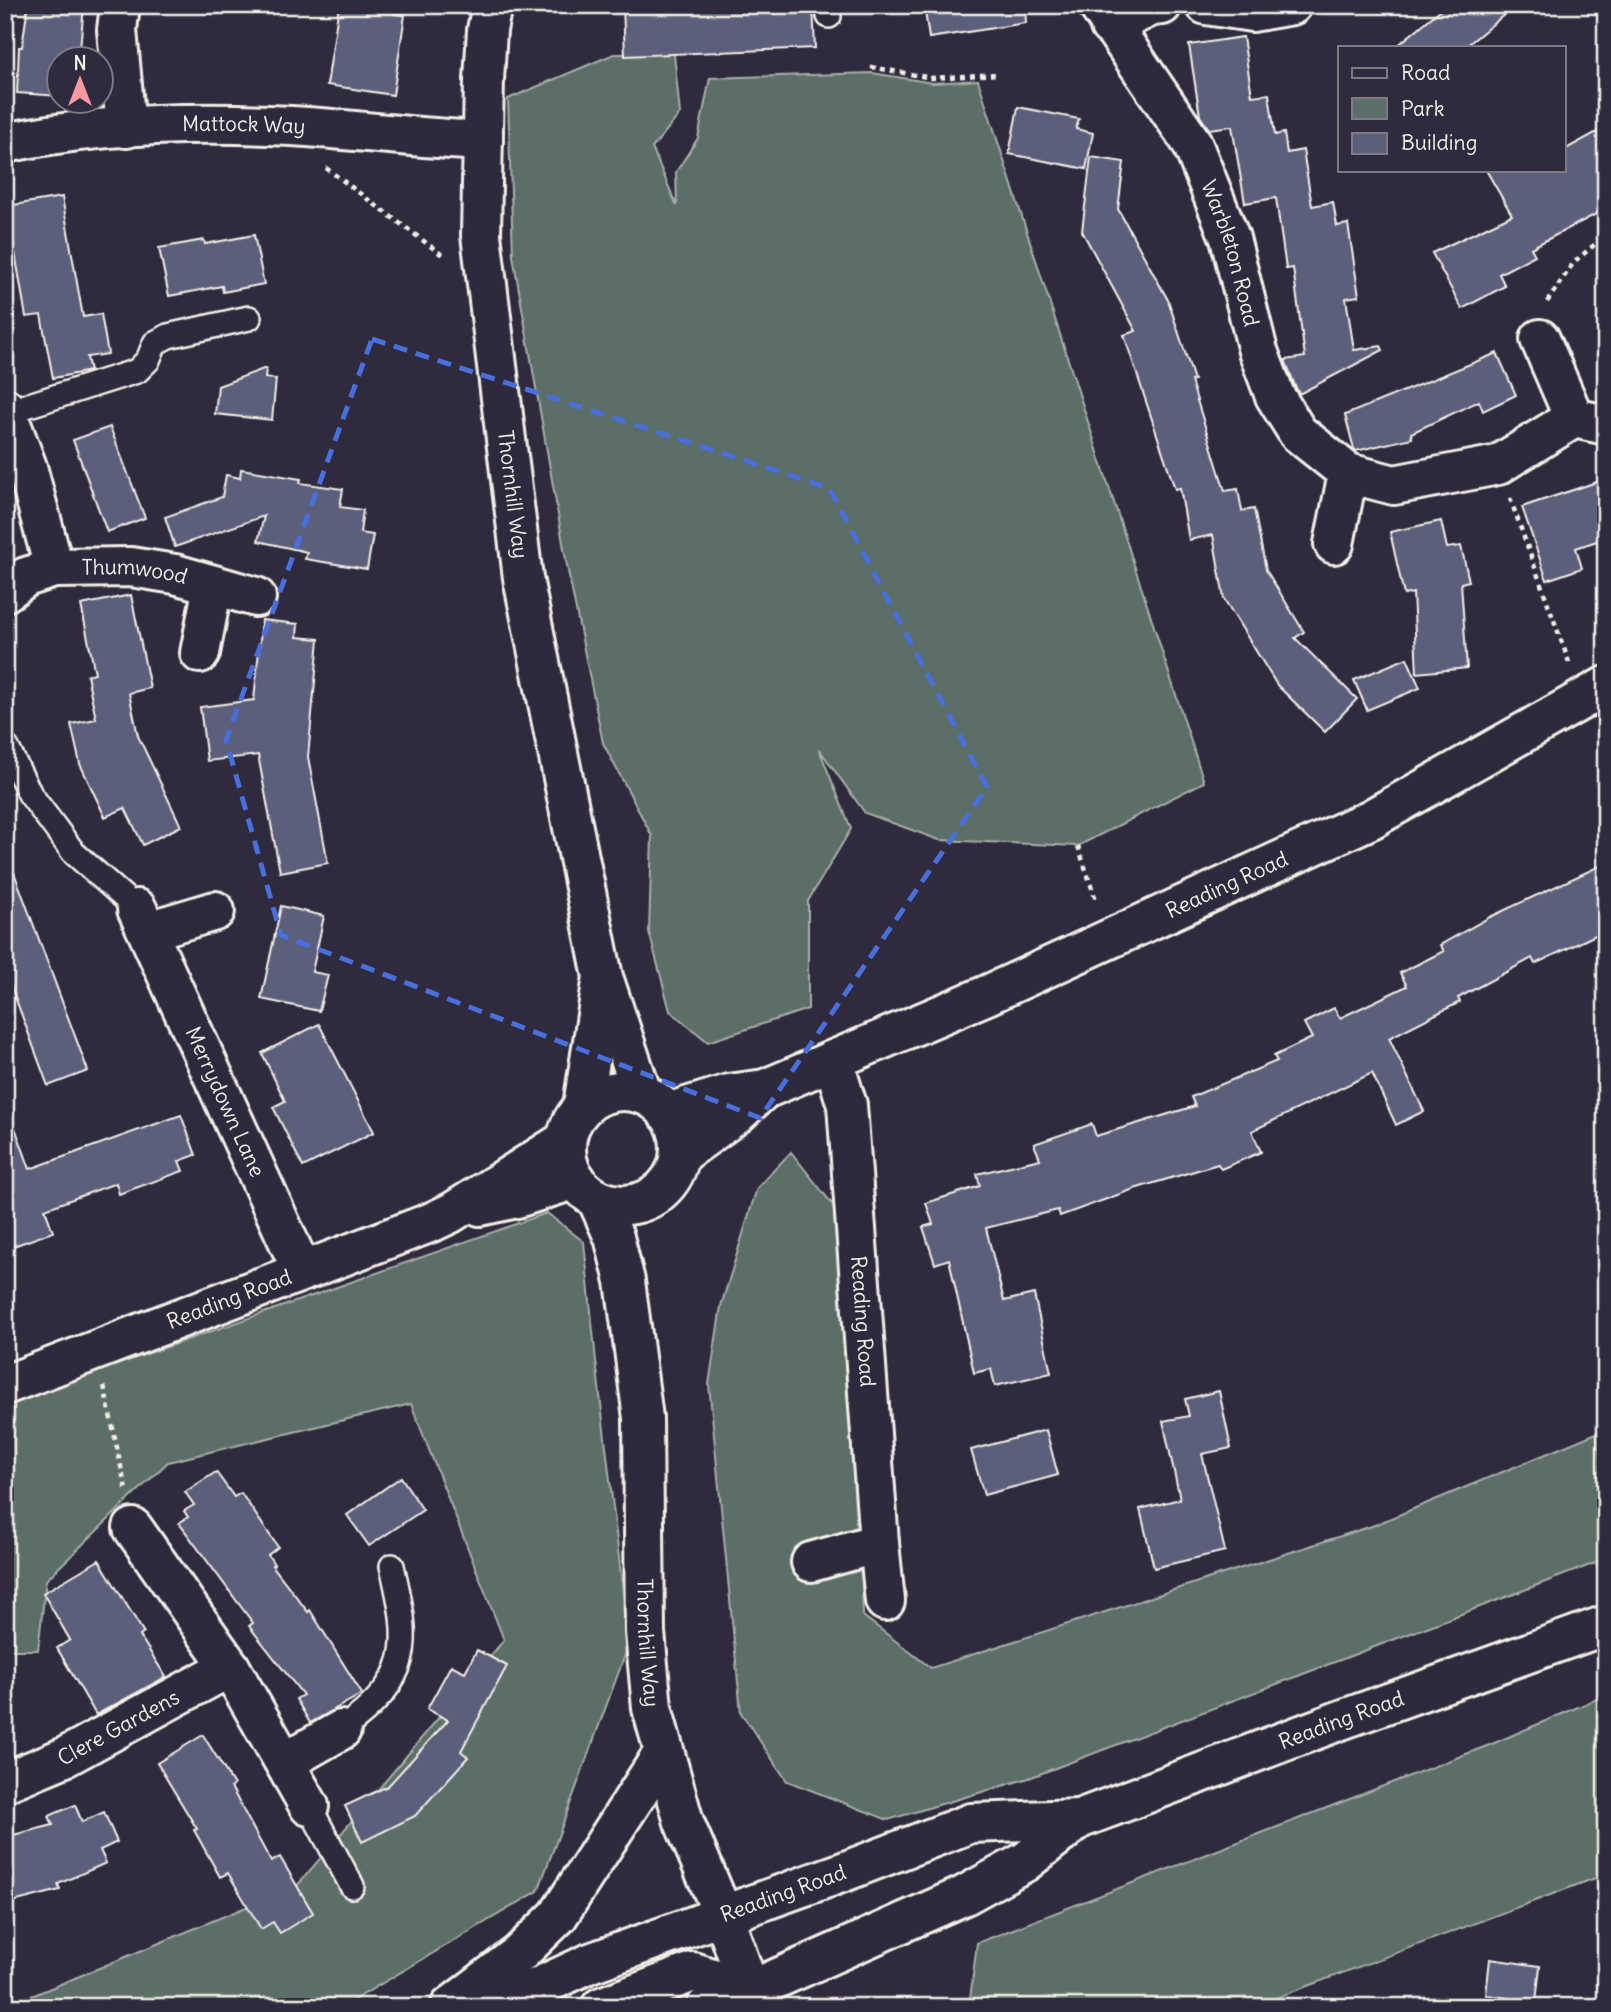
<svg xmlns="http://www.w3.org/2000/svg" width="1611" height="2012" font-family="Delius,sans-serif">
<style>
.green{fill:#5b6e67;stroke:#a8b0a8;stroke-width:2}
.building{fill:#5b5f7c;stroke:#f4f1e8;stroke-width:2}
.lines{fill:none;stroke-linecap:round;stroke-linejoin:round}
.lane-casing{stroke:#f4f1e8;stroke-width:28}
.street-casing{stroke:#f4f1e8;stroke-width:44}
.highway-casing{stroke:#f4f1e8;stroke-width:44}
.path{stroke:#f4f1e8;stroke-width:4.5;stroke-dasharray:5 5;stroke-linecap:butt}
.lane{stroke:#2f2a3d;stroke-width:23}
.street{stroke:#2f2a3d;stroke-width:38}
.highway{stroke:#2f2a3d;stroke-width:38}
.marked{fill:none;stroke:#486fdb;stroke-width:5;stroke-dasharray:14 9;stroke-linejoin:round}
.labels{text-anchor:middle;stroke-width:5;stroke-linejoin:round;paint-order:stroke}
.street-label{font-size:21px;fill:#f4f1e8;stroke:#2f2a3d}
</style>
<rect width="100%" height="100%" fill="#2f2a3d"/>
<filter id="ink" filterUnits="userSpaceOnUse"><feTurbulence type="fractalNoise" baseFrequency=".0143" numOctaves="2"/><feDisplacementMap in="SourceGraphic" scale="14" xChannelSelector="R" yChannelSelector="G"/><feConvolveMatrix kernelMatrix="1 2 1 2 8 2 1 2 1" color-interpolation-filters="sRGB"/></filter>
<g filter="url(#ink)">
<g class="green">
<polygon points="614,54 674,54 680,114 652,148 677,206 676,172 698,138 710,78 872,73 933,83 978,80 1204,782 1078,846 939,840 865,813 819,749 851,829 808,901 808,1009 708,1042 670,1011 649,932 652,836 603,743 567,566 513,256 508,99"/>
<polygon points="791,1152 836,1209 860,1515 863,1616 931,1668 1372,1526 1606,1429 1606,1559 1029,1778 888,1820 787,1781 741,1713 709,1384 721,1306 757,1188"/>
<polygon points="547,1213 584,1242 596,1361 629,1644 538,1891 342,2007 5,2007 297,1886 504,1640 411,1404 168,1462 46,1580 38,1650 5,1650 5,1404"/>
<polygon points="1606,1695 1606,1874 1252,2007 969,2007 977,1943 1492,1744"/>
</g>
<g class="building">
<polygon points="28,5 84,5 79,60 60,60 60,96 17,93 19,47 22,47"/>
<polygon points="339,5 395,5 394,14 405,15 393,95 327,85"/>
<polygon points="623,5 813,5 815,48 625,56"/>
<polygon points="924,5 1025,5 1026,23 929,38"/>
<polygon points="1446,5 1516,5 1465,47 1396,47"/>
<polygon points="1243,37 1252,96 1269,94 1275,135 1284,133 1287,153 1303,150 1312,206 1333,202 1337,226 1348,224 1359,296 1346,298 1354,350 1381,346 1383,350 1301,393 1299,393 1295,386 1285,360 1305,357 1293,268 1286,269 1276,198 1245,203 1232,126 1209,129 1200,116 1189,45"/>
<polygon points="1018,107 1079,119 1076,129 1093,133 1086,169 1009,154"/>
<polygon points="1606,127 1606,209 1531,248 1535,255 1499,274 1505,286 1462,309 1432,253 1512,215 1486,170 1564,170 1564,150"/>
<polygon points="1091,157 1124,162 1118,209 1168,300 1194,380 1191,381 1225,491 1238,489 1242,511 1254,509 1266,570 1304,632 1295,638 1357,699 1325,732 1277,685 1224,599 1213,535 1189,540 1180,488 1175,489 1124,335 1136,331 1082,231"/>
<polygon points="62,197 83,317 101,314 108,354 87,357 90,371 53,378 41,315 26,317 7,206"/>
<polygon points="254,235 264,284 223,292 222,286 169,296 159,248 204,240 205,244"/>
<polygon points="1497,353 1516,395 1483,411 1479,401 1411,433 1412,438 1356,451 1354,449 1345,415"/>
<polygon points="266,368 265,378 276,379 272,420 215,414 218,386"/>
<polygon points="110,427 145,518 107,532 73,440"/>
<polygon points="241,469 301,479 300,483 343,489 340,507 363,510 360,533 373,535 367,569 305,559 307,552 258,541 264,516 175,547 165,517 222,497 226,475 240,478"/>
<polygon points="1606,479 1606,538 1576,548 1582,568 1547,580 1522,507"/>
<polygon points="1441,521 1447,548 1461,546 1469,581 1461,583 1467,668 1417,673 1413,593 1404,595 1390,532"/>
<polygon points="131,595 150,688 129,693 138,736 181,826 143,845 125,808 105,817 80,764 71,724 96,719 87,675 95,673 81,605"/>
<polygon points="262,620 298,624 297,637 319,639 308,757 328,863 280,872 258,755 207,761 200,707 254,700"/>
<polygon points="1407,658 1420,688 1367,710 1354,680"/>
<polygon points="9,859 88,1071 48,1086 5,970 5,860"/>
<polygon points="1606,863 1606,930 1535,964 1532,958 1458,998 1460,1002 1389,1038 1424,1111 1396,1125 1372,1073 1252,1131 1261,1152 1221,1169 1218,1164 1134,1189 1060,1216 1058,1210 986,1228 1004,1301 1034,1294 1051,1373 995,1386 991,1369 974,1373 949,1259 935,1264 923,1227 933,1224 926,1203 980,1186 977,1174 1040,1159 1034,1144 1092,1124 1096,1136 1195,1106 1191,1097 1277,1061 1274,1056 1312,1038 1304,1023 1334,1008 1340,1018 1407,986 1400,973 1444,951 1440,945 1490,917"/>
<polygon points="281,906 324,916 312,972 328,975 319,1011 261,999"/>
<polygon points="319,1024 374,1132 303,1167 273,1107 285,1101 262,1053"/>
<polygon points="9,1111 30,1169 181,1115 196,1155 179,1161 183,1171 119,1194 116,1183 45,1209 53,1232 5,1249 5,1112"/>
<polygon points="1219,1391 1231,1448 1202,1454 1225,1551 1154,1568 1140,1509 1180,1499 1163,1421 1189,1416 1185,1399"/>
<polygon points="1046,1430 1058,1475 984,1495 971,1450"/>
<polygon points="216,1472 234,1497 241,1493 278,1547 268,1555 274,1564 272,1565 308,1612 310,1610 362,1694 310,1723 296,1699 303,1695 249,1626 253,1623 179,1523 188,1517 184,1511 194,1505 185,1492"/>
<polygon points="401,1477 423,1510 369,1546 347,1515"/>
<polygon points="99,1560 144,1633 140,1636 166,1677 96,1715 57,1648 70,1640 43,1593"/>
<polygon points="477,1650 507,1666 461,1751 468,1757 415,1816 362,1842 345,1806 388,1786 448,1720 427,1709 451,1665 465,1672"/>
<polygon points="203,1735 234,1785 231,1787 271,1862 280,1857 313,1913 280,1933 273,1922 261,1929 228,1873 220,1877 194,1830 197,1829 157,1763"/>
<polygon points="75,1805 82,1822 104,1812 117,1842 100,1850 106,1863 58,1884 60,1890 5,1904 5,1837 53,1825 49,1816"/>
<polygon points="1490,1959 1540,1966 1536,2002 1486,1995"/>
</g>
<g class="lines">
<defs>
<g id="lane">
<polyline points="828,5 829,16"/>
<polyline points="7,412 137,371 148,360 155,343 168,336 249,318"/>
<polyline points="7,748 30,794 74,853 137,909"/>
<path d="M341 1730C413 1678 411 1646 392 1566"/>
<polyline points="309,1806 352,1886"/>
</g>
<g id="street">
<polyline points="120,5 117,30 126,128"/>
<path id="s1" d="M492 5 487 30 484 80 481 235 523 578 603 977 642 1094"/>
<path id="s2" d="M1098 5 1192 143 1230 238 1258 351 1275 396 1298 433 1348 473 1394 485 1498 465 1574 418"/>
<polyline points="1206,5 1252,12 1292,5"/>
<polyline points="1110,26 1152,6 1162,5"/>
<path id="s3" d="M5 143C95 124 199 121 292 126 355 130 419 138 483 141"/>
<polyline points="1540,339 1574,418 1606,425"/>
<polyline points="5,408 27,467 54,568"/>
<polyline points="1334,544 1348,473"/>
<path id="s4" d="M5 592 26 577 54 568 131 567 175 574 256 597"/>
<polyline points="200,653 213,585"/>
<path id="s5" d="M137 909 302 1271"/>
<polyline points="148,931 215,911"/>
<path id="s6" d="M833 1060 847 1105 879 1543 885 1601"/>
<circle cx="623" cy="1148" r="57"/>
<polyline points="583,1106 602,983"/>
<path id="s7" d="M667 1113 729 1094 765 1089 987 995 1371 819 1606 686"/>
<polyline points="680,1155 737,1114 763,1090"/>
<path id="s8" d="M597 1199 614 1237 625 1281 643 1418 645 1632 652 1708 684 1822 723 1915 756 2007"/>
<polyline points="480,1206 517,1198 576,1179"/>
<path id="s9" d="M5 1385 432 1222 451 1213 566 1140"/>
<polyline points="133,1528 230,1667 309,1806"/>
<polyline points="811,1562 879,1543"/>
<polyline points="285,1762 341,1730"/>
<path id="s10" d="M5 1782 65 1757 230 1667"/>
</g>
<g id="highway">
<polyline points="450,2007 519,1954 558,1916 664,1752"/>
<path id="s11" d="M495 2007 590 1963 838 1874 971 1823 1079 1819"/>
<polyline points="601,2007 693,1972 751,1990"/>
<path id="s12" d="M706 2007 751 1990 965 1895 1025 1862 1079 1819 1341 1720 1606 1625"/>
</g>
</defs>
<use href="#lane" class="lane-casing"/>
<use href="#street" class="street-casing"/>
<use href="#highway" class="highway-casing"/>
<g class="path">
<polyline points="871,67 932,78 997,74"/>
<polyline points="326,168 445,257"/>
<polyline points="1547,302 1574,262 1606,235"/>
<polyline points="1510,498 1570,665"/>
<polyline points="1078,846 1097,903"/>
<polyline points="104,1386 126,1490"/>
</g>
<use href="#lane" class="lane"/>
<use href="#street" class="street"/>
<use href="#highway" class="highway"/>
</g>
</g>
<path class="marked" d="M372 339 829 488 987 787 760 1118 281 935 226 740Z"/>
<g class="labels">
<g class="street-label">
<text dy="7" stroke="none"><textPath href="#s3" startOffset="240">Mattock Way</textPath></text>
<text dy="7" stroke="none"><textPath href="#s2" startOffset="284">Warbleton Road</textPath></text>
<text dy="7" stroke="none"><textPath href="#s1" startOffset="492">Thornhill Way</textPath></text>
<text dy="7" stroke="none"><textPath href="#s4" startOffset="136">Thumwood</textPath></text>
<text dy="7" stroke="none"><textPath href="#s7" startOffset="606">Reading Road</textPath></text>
<text dy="7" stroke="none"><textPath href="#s5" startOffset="212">Merrydown Lane</textPath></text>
<text dy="7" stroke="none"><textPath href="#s9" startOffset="240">Reading Road</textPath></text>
<text dy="7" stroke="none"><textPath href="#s6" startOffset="264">Reading Road</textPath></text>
<text dy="7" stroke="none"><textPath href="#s8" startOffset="450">Thornhill Way</textPath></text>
<text dy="7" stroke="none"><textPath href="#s12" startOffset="700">Reading Road</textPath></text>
<text dy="7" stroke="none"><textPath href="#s10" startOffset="126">Clere Gardens</textPath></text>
<text dy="7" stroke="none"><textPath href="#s11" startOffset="310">Reading Road</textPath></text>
</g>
</g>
<rect width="1611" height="2012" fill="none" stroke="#2f2a3d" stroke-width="28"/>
<rect x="14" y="14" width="1583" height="1984" fill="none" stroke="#f4f1e8" stroke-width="2.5" filter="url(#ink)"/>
<rect x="1338" y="46" width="228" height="126" fill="#2f2a3d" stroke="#7e7a81" stroke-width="2"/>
<rect x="1352" y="68" width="35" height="10" fill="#2f2a3d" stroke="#7e7a81" stroke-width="2"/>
<text x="1401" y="80" font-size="21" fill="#f4f1e8">Road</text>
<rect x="1352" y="98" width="35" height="21" fill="#5b6e67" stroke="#7e7a81" stroke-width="2"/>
<text x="1401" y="116" font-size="21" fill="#f4f1e8">Park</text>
<rect x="1352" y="133" width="35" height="21" fill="#5b5f7c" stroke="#7e7a81" stroke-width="2"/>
<text x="1401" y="150" font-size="21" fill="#f4f1e8">Building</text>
<g transform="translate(80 80)"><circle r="33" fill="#2f2a3d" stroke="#7e7a81" stroke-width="2"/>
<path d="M0-5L12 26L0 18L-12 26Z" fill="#ff9aa2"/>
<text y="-10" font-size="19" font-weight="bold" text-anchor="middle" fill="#f4f1e8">N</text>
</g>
</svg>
